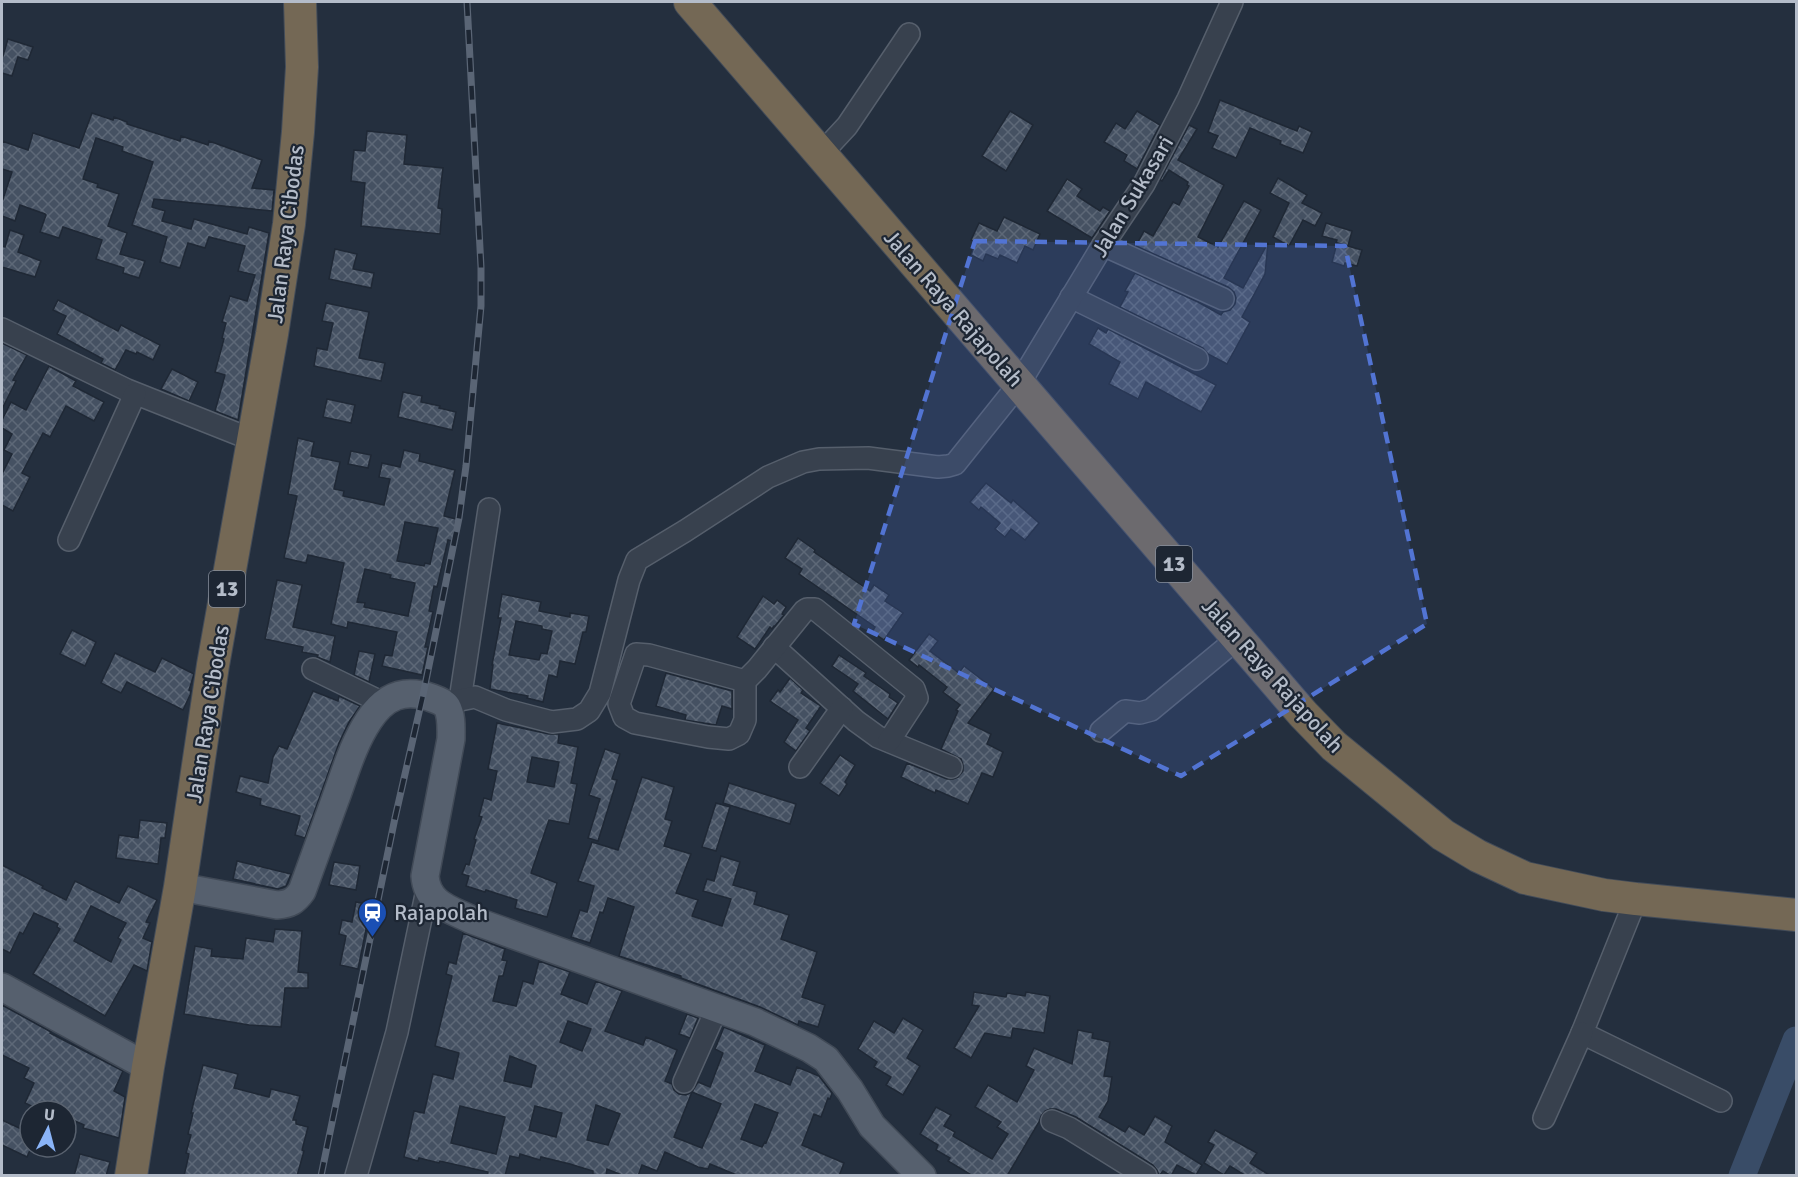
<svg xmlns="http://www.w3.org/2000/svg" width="1798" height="1177" font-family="Signika,sans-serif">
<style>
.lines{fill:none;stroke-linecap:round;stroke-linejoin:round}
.river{stroke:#394c67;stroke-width:27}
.building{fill:url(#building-cross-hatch);stroke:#1f2835;stroke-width:1.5;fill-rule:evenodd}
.minor-casing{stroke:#565f6c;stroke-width:24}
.major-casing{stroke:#414a57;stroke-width:30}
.highway-casing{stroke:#434c59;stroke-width:34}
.minor{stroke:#38414e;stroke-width:21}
.major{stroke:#56606e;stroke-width:27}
.highway{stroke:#746855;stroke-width:32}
.rail-casing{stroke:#5a6575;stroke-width:7}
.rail{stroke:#1d2633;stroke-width:4.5;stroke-dasharray:14;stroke-linecap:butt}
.marked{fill:#5274d3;fill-opacity:0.2;stroke:#5274d3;stroke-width:4.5;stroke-dasharray:12 8;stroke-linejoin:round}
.labels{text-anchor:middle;stroke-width:4.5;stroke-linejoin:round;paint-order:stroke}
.shield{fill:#1d2633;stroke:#878f9c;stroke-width:1.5}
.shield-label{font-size:21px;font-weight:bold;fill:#b4bcc9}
.street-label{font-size:22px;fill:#b4bcc9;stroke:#1d2633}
.poi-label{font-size:22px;fill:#b4bcc9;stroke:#1d2633;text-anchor:start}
</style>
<defs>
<pattern id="building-cross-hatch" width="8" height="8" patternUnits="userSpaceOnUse" patternTransform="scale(1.5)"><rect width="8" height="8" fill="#455162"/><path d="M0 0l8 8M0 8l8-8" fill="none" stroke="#5d6877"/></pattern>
</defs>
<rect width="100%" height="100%" fill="#242f3e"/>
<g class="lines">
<polyline class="river" points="1742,1176 1796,1040"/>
</g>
<g class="building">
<polygon points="8,39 33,47 28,60 18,57 12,76 2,73 2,59"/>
<polygon points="1220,100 1297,131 1299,126 1312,132 1303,153 1280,144 1281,141 1250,128 1236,158 1212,148 1218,136 1208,132"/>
<polygon points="1010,111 1033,125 1006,171 982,156"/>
<polygon points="1137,111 1160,125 1137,169 1124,161 1127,155 1104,142 1116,123 1125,129"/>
<polygon points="92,113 113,120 114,117 127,122 127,124 180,141 181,136 208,145 209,141 262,160 252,188 274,190 272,211 154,199 152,207 165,211 162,221 191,229 194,219 247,234 249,227 269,233 238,420 215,411 225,375 215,372 224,339 222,338 226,323 222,322 230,296 247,301 255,275 238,271 245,246 209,237 205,248 188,243 180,268 160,262 167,237 132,225 153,162 122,151 123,147 96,138 83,179 98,184 97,187 119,194 108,226 127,233 120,254 145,261 139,278 123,273 124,268 96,259 102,240 63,227 59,238 40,232 46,215 45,214 20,205 15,221 2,216 2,202 12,172 2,169 2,141 28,150 33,133 79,148"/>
<polygon points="1189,125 1197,129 1178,160 1224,185 1198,237 1218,247 1244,201 1261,210 1224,278 1243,288 1268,243 1265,274 1242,317 1250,322 1227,364 1208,354 1203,348 1120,307 1128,292 1125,291 1135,273 1198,302 1221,315 1223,312 1230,310 1235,304 1236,298 1234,292 1228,287 1136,246 1144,231 1153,236 1173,202 1179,205 1189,186 1187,185 1188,182 1169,170 1162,181 1160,180"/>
<polygon points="367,131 407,135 404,164 443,168 438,208 442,209 440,234 361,226 365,183 351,181 354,150 365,151"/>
<polygon points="1278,178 1307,195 1302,203 1322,213 1315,226 1303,220 1289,246 1273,237 1289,203 1270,193"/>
<polygon points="1067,179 1082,189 1077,196 1100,211 1103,207 1110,211 1092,238 1047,211"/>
<polygon points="1004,217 1040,234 1033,250 1025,246 1017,263 1000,255 998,259 986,254 983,261 971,255 976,242 971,240 979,223 997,231"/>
<polygon points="1326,223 1352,231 1348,246 1336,243 1337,240 1322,236"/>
<polygon points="10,230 24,235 18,252 41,261 35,277 2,267 2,246 5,247"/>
<polygon points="1337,243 1362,250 1357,266 1345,263 1344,266 1332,262"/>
<polygon points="335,249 357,254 353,269 374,273 371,288 329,279"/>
<polygon points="58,300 118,331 121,325 160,345 153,360 137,352 136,354 126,350 115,370 101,363 103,359 57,334 66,316 53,310"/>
<polygon points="326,303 369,312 359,358 385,363 381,381 314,366 317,348 327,350 333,323 322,321"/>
<polygon points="1098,328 1106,333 1108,329 1216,385 1201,412 1146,382 1138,399 1109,384 1120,362 1089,344"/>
<polygon points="2,343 27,355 13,380 16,381 2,409"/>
<polygon points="49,366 76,381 73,386 104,402 94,421 66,406 50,437 43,433 22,473 30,477 13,511 2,505 2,474 12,454 4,450 12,434 2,428 2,420 11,402 26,410"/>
<polygon points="172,369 198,382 189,401 161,389"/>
<polygon points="403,392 422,396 421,402 440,406 439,408 456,412 452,430 398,417"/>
<polygon points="327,399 355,405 351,423 323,417"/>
<path d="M298 438 314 442 311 456 340 462 334 489 344 491 343 496 384 505 390 479 379 477 382 463 400 467 404 450 420 454 419 461 455 470 444 516 456 519 452 541 448 540 437 587 434 586 429 611 433 612 425 647H428L422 675 382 666 385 655 392 656 397 632 348 622 347 628 331 624 344 563 308 555 306 563 284 558 297 496 288 494ZM405 522 438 528 430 564 425 563 424 566 397 561ZM365 569 391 575 390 578 415 583 408 616 364 607 365 603 357 602Z"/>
<polygon points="351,451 371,455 368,468 348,464"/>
<polygon points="986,483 1011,503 1013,500 1039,523 1025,540 1011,529 1005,537 995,529 1000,523 981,507 979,510 970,502"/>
<polygon points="798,538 815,550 814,552 870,591 874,585 889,595 885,601 903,613 884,640 872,632 875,627 799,574 802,569 785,558"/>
<polygon points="277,580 302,585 293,627 335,636 330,662 317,657 318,655 302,652 303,647 265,639"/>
<path d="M502 594 541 602 539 611 570 617V613L589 616 586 632H583L575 664 560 661 557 677 549 675 543 702 527 698 528 696 490 689 493 665H492L501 618H498ZM516 621 542 626V629L552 631 547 654 541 653 539 660 509 655Z"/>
<polygon points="763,596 774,604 777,600 786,607 782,614 784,615 775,626 774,626 772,629 770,627 755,649 737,637"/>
<polygon points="72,630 96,642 85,666 60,654"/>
<polygon points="929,634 938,641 930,651 959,673 964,666 994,689 968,723 991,734 987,744 1003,752 993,777 982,773 968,804 936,790 935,793 901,777 907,763 947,779 953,779 958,777 963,771 963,765 961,759 941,749 958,711 956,710 960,705 943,692 947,687 919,665 918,667 909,660"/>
<polygon points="359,651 375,654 369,682 354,675"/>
<polygon points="115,653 155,672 162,658 194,674 189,690 191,691 190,695 183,710 127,682 121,693 101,683"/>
<polygon points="839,655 866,673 864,676 890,694 889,697 898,703 888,719 853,691 858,684 832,666"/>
<polygon points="666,673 732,691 732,709 722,706 716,725 685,720 686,715 656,706"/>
<polygon points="790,678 803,690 801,693 821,706 806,728 810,731 796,751 784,742 798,720 770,701 778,690 780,692"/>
<polygon points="313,691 338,701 339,696 360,706 349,722 339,743 305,838 295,835 300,816 260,805 261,799 236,792 240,776 268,783 273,757 279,746 287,749"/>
<path d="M497 723 549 734H559L558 743 578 747 571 783 577 784 569 824 549 820 531 873 557 883 547 917 515 908 517 900 486 890 485 892 466 886 469 876 462 874 466 864 469 865 476 840 474 839 482 817 479 816 484 798 491 800 497 771 488 769ZM532 757 559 762 554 787 527 782Z"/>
<polygon points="605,749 620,754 612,779 617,780 598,841 588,838 600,799 589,795"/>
<polygon points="840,755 855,765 845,782 847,784 839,796 820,783"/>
<polygon points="642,777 674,787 665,819 672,821 664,846 691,854 676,893 698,900 692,916 722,926 731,899 703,891 707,879 714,881 721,856 740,862 733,885 757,892 754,904 789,915 781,939 817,952 802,997 825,1005 818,1027 799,1021 798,1025 760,1007 681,978 681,976 619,956 634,907 608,898 603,913 600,912 590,943 571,937 580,910 587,912 594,886 578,881 592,842 618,850"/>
<polygon points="729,783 796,804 790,824 723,803"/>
<polygon points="716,803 730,807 716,851 702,847"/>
<polygon points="140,820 167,823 165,838 161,838 158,864 116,858 119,835 138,838"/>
<polygon points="237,861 291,874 286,886 278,889 233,879"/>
<polygon points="334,862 360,866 356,890 329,885"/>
<path d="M2 865 43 886 42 888 66 900 75 881 119 903 128 886 157 900 146 922 150 923 143 938 152 942 147 971 134 965 105 1016 33 974 60 929 57 927 58 924 34 913 23 934 20 932 10 953 2 949ZM91 906 126 923 118 938 121 940 111 962 74 941Z"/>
<polygon points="356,902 371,905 358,969 340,965 346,936 339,934 342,920 352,922"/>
<polygon points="275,929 302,931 298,972 308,973 308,988 285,988 281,1027 249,1025 184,1014 195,946 212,949 211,956 243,959 246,938 273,942"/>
<path d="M463 933 505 949 502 960 507 961 503 976H499L493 1001 516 1006 523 981 533 984 539 961 570 972 561 994 587 1004 596 981 622 991 605 1031 643 1045 646 1037 677 1050 665 1081 672 1084 674 1090 679 1094 686 1095 692 1092 698 1082 710 1087 723 1053 715 1049 724 1027 765 1045 755 1071 790 1085 797 1067 819 1076 832 1093 830 1099 828 1098 821 1117 814 1114 802 1145 844 1163 839 1176H739L710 1164 708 1169 698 1167 665 1152 657 1171 642 1165 638 1176H624L607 1169 606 1176H600L593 1174V1171L570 1164 541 1157 540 1160 520 1154 519 1158 510 1156 505 1176H487L488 1172 440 1161 439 1163 419 1158 418 1161 404 1157 414 1111 424 1113 433 1074 453 1079 459 1053 435 1046 452 976 446 974 449 962 456 964ZM568 1021 591 1029 582 1051 560 1042ZM510 1056 536 1066 531 1087 504 1081ZM692 1092 721 1104 702 1148 674 1137ZM755 1104 778 1113 766 1143 765 1142 762 1147 741 1139ZM596 1105 620 1114 608 1145 587 1140ZM460 1106 505 1117 496 1154 451 1143ZM535 1106 562 1113 556 1137 529 1130Z"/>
<polygon points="974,992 1006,997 1007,993 1025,996 1026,992 1050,996 1044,1033 1013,1028 1011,1038 985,1033 971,1058 954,1048 979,1006 972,1005"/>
<polygon points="2,1005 51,1032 50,1033 123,1071 114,1091 125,1097 119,1138 83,1128 84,1125 66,1117 66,1111 42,1111 25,1103 34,1083 24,1078 29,1068 2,1055"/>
<polygon points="687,1014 698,1018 690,1038 679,1034"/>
<polygon points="903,1018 923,1030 907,1058 920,1066 903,1095 886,1085 891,1077 874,1067 877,1062 858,1049 874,1021 894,1033"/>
<polygon points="1078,1030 1093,1033 1092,1038 1110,1042 1104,1076 1112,1077 1108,1101 1099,1117 1125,1132 1129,1126 1144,1135 1155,1116 1172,1126 1165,1142 1202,1165 1196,1175 1177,1165 1171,1176 1163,1171 1159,1176 1157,1170 1153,1165 1076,1117 1056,1109 1050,1109 1045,1111 1041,1116 1039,1122 1007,1176 973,1176 948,1161 950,1158 936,1150 938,1145 920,1134 936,1107 951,1115 944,1126 955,1132 953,1136 992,1159 1008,1134 997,1127 1001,1122 975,1107 988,1085 1017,1102 1034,1070 1026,1066 1034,1048 1072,1064"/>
<polygon points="203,1065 238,1074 234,1088 269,1097 271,1089 300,1096 293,1120 296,1120 296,1124 308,1127 302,1150 304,1151 297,1176 184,1176 189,1154 186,1153 191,1135 188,1134 193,1113 191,1113"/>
<polygon points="2,1120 30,1133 30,1150 27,1157 2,1145"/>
<polygon points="1215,1130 1257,1153 1250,1163 1271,1176 1246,1176 1230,1166 1224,1175 1204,1163 1214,1145 1208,1142"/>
<polygon points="80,1154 110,1162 106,1176 74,1176"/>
</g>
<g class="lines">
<defs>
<g id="minor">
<polyline points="821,154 847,126 909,34"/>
<polyline points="1103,245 1223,299"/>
<polyline points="1071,297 1197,359"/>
<polyline points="2,329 127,390 253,440"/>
<polyline points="69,540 135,394"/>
<polyline points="774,647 856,721 878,737 951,767"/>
<polyline points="313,669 383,703"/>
<polyline points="745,681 649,655 636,654 619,704 624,717 635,723 708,737 729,739 739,734 745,720 745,681 757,669 804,611 807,609 815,609 914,689 917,698 889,741"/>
<polyline points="460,700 489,509"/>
<polyline points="448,708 460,700 475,697 506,710 552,722 577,719 589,711 600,693 629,580 637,560 685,531 768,477 803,462 819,459 868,458 938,467 948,466 955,464 1019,384 1103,245 1144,184 1188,99 1232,2"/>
<polyline points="1101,731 1125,711 1140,713 1151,710 1238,638"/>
<polyline points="800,767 842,708"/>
<polyline points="1636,899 1582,1033 1721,1101"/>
<polyline points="684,1082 717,1008"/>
<polyline points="1544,1118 1582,1033"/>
<polyline points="1052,1121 1069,1128 1146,1176"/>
<polyline points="356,1176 397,1032 427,890"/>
</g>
<g id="major">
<path d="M180 887 277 905C290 904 295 901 302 891 313 861 324 831 335 800 345 773 353 744 369 720 385 696 404 688 432 698 437 700 444 702 447 707 452 716 451 729 451 739L425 876C427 904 450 909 472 920L755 1022 809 1048 826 1059 850 1090 872 1126 922 1176"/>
<polyline points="2,987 148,1067"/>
</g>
<g id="highway">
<polyline points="690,2 1303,714 1334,746 1443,835 1478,856 1525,878 1604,895 1636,899 1796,915"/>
<polyline points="131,1176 148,1067 180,887 213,665 272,334 289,224 298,132 302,67 300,2"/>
</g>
</defs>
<use href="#minor" class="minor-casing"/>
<use href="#major" class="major-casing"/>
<use href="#highway" class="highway-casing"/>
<use href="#minor" class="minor"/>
<use href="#major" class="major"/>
<use href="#highway" class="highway"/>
<defs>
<polyline id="rail" points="321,1176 395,818 423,695 459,518 466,466 481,306 481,267 467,2"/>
</defs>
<use href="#rail" class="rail-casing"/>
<use href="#rail" class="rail"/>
</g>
<path class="marked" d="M975 241 1345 246 1427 624 1181 776 854 624Z"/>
<defs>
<symbol id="station-pin" viewBox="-11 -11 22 30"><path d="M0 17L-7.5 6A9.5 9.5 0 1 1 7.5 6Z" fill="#1a4fb4" stroke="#1d2633"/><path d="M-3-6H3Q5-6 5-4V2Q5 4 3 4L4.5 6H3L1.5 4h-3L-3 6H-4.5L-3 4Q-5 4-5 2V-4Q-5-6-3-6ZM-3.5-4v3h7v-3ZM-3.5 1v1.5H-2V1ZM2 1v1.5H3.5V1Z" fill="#fff"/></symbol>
</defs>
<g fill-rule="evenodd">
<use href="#station-pin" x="356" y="896" width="33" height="45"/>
</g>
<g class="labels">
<g class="shield">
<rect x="1156" y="546" width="36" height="36" rx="4.5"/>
<rect x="209" y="571" width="36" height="36" rx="4.5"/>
</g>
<g class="shield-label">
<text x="1174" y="571">13</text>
<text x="227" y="596">13</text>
</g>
<g class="street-label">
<text transform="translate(1132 196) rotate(-59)" y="8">Jalan Sukasari</text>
<text transform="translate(285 234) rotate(-83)" y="8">Jalan Raya Cibodas</text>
<text transform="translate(954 308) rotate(49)" y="8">Jalan Raya Rajapolah</text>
<text transform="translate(1273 675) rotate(48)" y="8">Jalan Raya Rajapolah</text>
<text transform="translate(207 714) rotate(-81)" y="8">Jalan Raya Cibodas</text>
</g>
<g class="poi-label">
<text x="394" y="920">Rajapolah</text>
</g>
</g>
<rect width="1798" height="1177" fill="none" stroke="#b4bcc9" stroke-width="6"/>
<g transform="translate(48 1129) rotate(6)"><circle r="28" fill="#1d2633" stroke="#59626f" stroke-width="1.5"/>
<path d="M0-4.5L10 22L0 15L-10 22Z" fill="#8ab4f8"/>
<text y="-9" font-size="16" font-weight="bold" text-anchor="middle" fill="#b4bcc9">U</text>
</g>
</svg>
